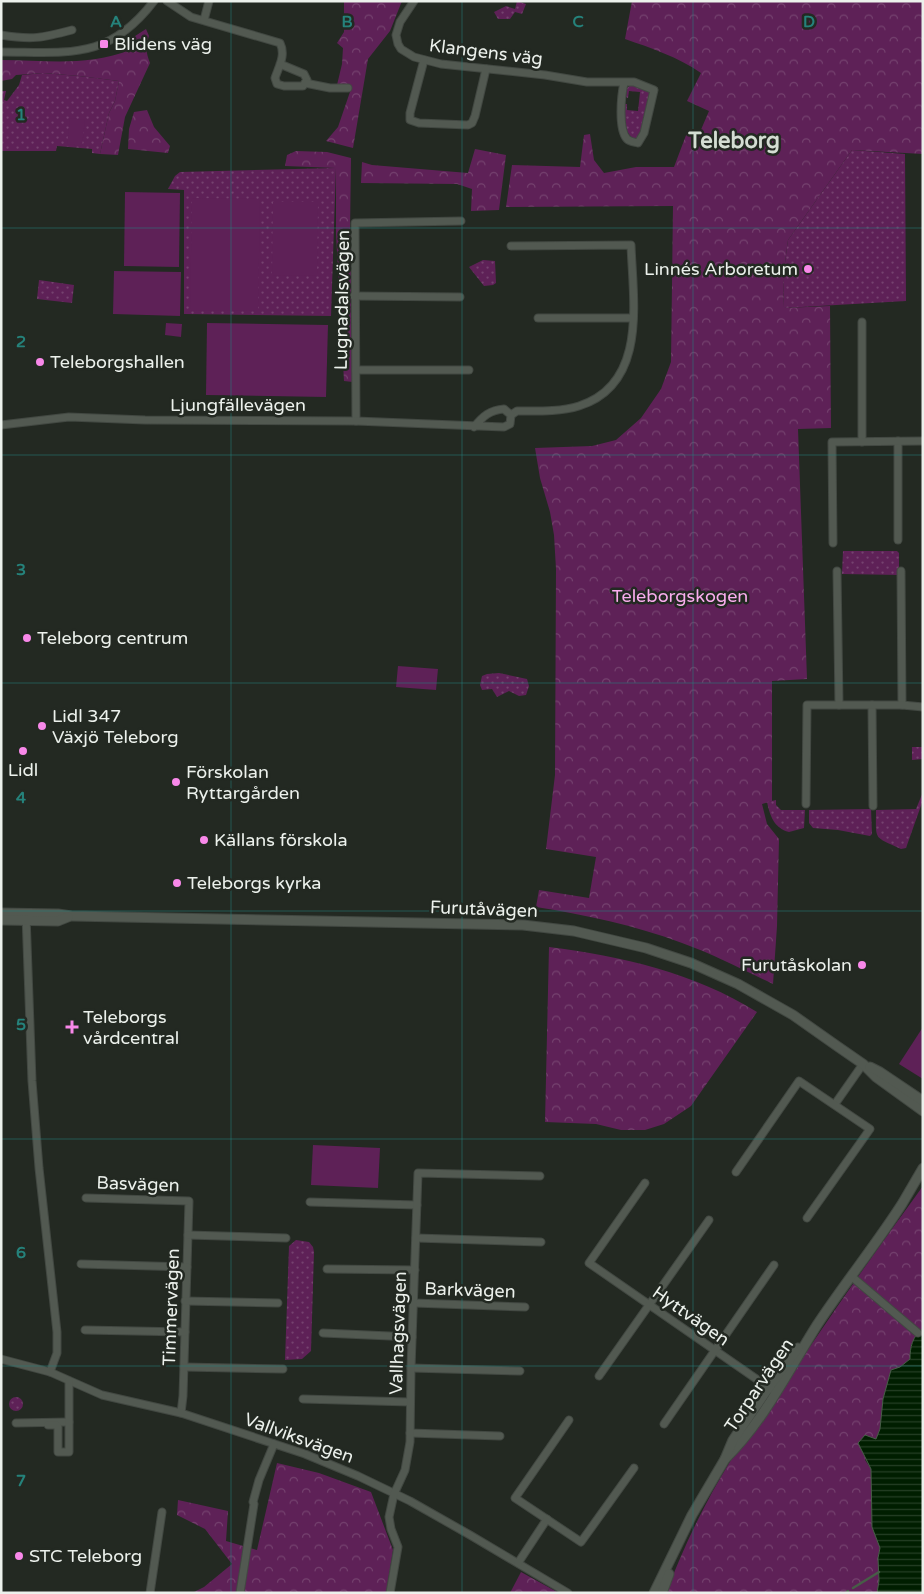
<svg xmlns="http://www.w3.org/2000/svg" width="924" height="1594" font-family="'Varela Round',sans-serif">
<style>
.green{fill:url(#green-dots)}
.forest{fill:url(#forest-crowns)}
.pitch{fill:#5e2157}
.water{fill:url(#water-rules);stroke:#475d47}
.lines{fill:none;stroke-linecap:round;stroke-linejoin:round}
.stream{stroke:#475d47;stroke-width:2.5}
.minor-casing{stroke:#424842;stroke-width:9}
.tertiary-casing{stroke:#424842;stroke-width:11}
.minor{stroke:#525951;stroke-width:7}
.tertiary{stroke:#525951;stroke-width:9}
.grid{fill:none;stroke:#25827b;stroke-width:1;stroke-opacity:0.55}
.poi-dot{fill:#f888e9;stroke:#232922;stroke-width:2}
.labels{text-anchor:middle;stroke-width:5;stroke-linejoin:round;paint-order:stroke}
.poi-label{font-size:18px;fill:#ecf1ec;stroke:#232922;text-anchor:start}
.street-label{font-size:18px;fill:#ecf1ec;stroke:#232922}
.park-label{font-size:18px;fill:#faadee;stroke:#232922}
.district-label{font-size:22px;font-weight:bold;fill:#d4ddd3;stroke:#232922}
.grid-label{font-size:16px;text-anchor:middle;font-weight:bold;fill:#25827b;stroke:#232922;stroke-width:5;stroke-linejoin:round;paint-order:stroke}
</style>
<defs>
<pattern id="green-dots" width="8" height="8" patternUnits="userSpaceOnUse" patternTransform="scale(1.25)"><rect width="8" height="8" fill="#5e2157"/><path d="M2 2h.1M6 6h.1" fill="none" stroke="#75426f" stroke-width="1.8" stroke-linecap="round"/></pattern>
<pattern id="forest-crowns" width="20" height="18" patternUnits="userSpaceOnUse" patternTransform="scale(1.25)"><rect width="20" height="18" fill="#5e2157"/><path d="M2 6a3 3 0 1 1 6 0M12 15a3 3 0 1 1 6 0" fill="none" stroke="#75426f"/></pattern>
<pattern id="water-rules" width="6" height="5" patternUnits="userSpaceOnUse" patternTransform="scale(1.25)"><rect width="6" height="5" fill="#001e00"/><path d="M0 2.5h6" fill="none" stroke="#253f25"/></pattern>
</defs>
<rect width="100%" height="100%" fill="#232922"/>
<g class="green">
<polygon points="517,1 526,4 522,14 515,12 510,19 498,19 494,12 506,6 515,9"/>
<polygon points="43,73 79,76 119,81 115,101 109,113 100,154 92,153 92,149 57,146 56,151 1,151 1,91 6,91 4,100 7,101 19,85 22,75"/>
<path d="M632 84 648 90 650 93 644 126 637 139H634C624 133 623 115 624 104H627V110L638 111 640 92 629 91 628 98 626 97 627 88Z"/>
<polygon points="852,150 905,154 906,301 784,308 783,278 788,240"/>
<polygon points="336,168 331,316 184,314 184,190 168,189 175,176 180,172"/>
<polygon points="483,260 495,261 496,283 493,285 484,286 469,267"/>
<polygon points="39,280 74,285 72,303 37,299"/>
<polygon points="897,551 899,553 899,575 842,574 843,551"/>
<polygon points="499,673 527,679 529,686 526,695 519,696 509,691 497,697 492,689 482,690 480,685 482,676 487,674"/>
<polygon points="912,747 923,747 923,759 912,760"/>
<path d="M923 792V800L906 848 901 849C873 836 876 841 876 810L916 809Z"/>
<path d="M776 800V805L781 810H805L804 828 789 832C774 828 770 816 767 802Z"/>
<polygon points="871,809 872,834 870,836 838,830 813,828 809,823 809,810"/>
<polygon points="296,1240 309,1242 313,1247 314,1252 311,1351 302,1359 285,1360 289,1246"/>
<circle cx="16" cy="1404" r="7"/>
</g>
<g class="forest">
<polygon points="344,1 402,1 390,31 368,59 353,148 326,141 338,127 352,86 337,85 342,64 343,48 337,43 344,32"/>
<path d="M632 1H923V154L852 150 788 240 783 278 784 308 830 306 831 428 798 429 807 679 772 681V801L762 804 767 824 779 839 777 926 773 984C743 970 713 954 682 943 634 925 586 915 536 907L539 890 589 898 596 857 546 849 555 775 556 569 554 535 550 512 540 478 535 448 592 446 616 440 641 418 661 389 671 362 673 206 506 207 512 165 580 167 584 135 590 134 594 160 604 173 636 167H674L688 130 700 132 709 111 687 101 701 73C678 57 651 48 625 39Z"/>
<path d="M146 29 149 36C145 47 146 52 150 63L125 117 118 155 100 154 109 113 115 101 119 81 79 76 44 73 16 75 12 79 1 81V60C47 60 85 67 130 50L132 38Z"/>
<polygon points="147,110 154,127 170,146 168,153 128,149 129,129 134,112"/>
<polygon points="475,149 506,155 499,210 471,211 472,189 457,184 361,183 362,162 372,165 468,173"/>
<polygon points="296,151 327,152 351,158 350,231 353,382 344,381 336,234 336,168 285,166 287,155"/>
<path d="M549 947C621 956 695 973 757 1012L691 1106 664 1124 645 1130H621L596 1124 545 1122Z"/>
<path d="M923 1186V1329L911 1345 910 1359 900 1367 883 1399 880 1429 876 1440 865 1460 871 1469 872 1527 880 1548 878 1558 879 1581 877 1593H666C684 1546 705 1502 731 1460 739 1447 751 1437 759 1424 811 1343 866 1264 923 1186Z"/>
<polygon points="277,1463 319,1473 371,1492 393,1550 386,1593 192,1593 204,1587 232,1564 205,1529 177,1515 178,1500 228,1511 226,1541 257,1550"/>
<polygon points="521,1572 559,1593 510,1593"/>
</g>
<g class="pitch">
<polygon points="70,118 85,120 82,146 67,144"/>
<polygon points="125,192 180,193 179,267 124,266"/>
<polygon points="192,198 260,199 258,311 190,310"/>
<polygon points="273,202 318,202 317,276 272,275"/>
<polygon points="114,271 181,272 180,316 113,314"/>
<polygon points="166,323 182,324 181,337 165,335"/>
<polygon points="207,323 328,325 326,397 206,395"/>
<polygon points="398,666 438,669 436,690 396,687"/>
<polygon points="923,1027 923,1079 899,1064"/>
<polygon points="313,1145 380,1148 378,1188 311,1185"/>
</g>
<path class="water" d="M923 1329V1593H877L879 1581 878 1558 880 1548 872 1527 871 1469 858 1443 865 1435 876 1439 880 1429 883 1399 891 1370 900 1367 910 1359C910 1348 912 1336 923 1329Z"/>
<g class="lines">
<g class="stream">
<polyline points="853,1588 879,1572"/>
<polyline points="846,1593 848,1591"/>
</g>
<defs>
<g id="minor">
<path d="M167 1 191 17 280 43C286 55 279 66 275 78L277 84 284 86H303L307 80 304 74 280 64"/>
<path d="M414 1 400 22 396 35 398 44 401 49 414 57 441 64 545 75 587 82H634L654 90 644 133 638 143C634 142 630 142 627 139 618 129 621 96 624 83"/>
<polyline points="204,20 209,1"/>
<path d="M1 35C32 40 42 38 72 30"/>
<path d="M1 52C69 52 108 61 154 1"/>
<polyline points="424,60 410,113 410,120 419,123 468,125 472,123 475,116 486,69"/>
<polyline points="305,83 330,88 348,88"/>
<polyline points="354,296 460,297"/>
<polyline points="538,318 633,318"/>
<polyline points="862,322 862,442"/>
<polyline points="356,370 469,370"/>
<path d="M511 415 517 411C537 411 560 412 579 406 648 384 633 301 631 245L511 246"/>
<polyline points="356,421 355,223 461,221"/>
<path d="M1 425 69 417 145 420 356 421 504 427 510 424 511 415 504 409C490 410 483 416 474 427"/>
<polyline points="898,441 898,540"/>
<polyline points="833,543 832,442 923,441"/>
<polyline points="837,571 839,705"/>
<polyline points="901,571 902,705"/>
<polyline points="872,705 873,806"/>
<polyline points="806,804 807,705 902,705 923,707"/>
<polyline points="26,915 32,1081 39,1168 57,1332 57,1353 50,1372"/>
<polyline points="835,1104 863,1064"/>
<polyline points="736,1172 799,1081 870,1129 807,1218"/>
<polyline points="645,1183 589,1263 771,1389"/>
<polyline points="86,1198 189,1201 183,1396 181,1413"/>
<polyline points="310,1202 417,1205"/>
<polyline points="188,1235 286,1238"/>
<polyline points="416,1238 541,1242"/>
<polyline points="81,1264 187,1267"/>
<polyline points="327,1269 415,1270"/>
<polyline points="851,1276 918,1333"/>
<polyline points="185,1301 278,1303"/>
<polyline points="414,1303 525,1307"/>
<polyline points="85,1330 185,1332"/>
<polyline points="323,1333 412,1337"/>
<polyline points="1,1359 50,1372 102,1395 181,1413 305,1454 358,1476 410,1501 470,1535 568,1593"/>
<polyline points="184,1367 283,1369"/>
<polyline points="411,1368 520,1371"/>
<polyline points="599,1376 709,1220"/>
<polyline points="303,1399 410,1402"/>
<polyline points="569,1420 515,1498 581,1542 634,1468"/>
<polyline points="16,1423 69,1422"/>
<polyline points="664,1424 774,1265"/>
<polyline points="48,1425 56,1425 58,1427 58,1452 69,1452 69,1381"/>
<polyline points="410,1433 500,1436"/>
<polyline points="518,1563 547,1519"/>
<polyline points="150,1593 162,1512"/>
<polyline points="240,1593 254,1504 253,1502 259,1480 274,1444"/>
<polyline points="390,1593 398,1547 391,1529 389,1517 394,1494 405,1470 410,1442 411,1368 418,1173 540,1176"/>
</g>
<g id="tertiary">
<polyline points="1,913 58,914 71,916 523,925 574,931 646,948 691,963 738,984 793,1015 837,1046 863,1064 876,1077 923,1111"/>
<polyline points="1,920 58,921 68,917"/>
<polyline points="870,1067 880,1072 923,1101"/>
<path d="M725 1459C764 1421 788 1371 817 1325 844 1284 875 1246 902 1204 909 1192 916 1180 923 1168"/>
<polyline points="654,1593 692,1515 725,1459 733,1440 769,1387 798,1348"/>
<polyline points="662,1593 669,1574"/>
</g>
</defs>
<use href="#minor" class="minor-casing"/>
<use href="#tertiary" class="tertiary-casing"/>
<use href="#minor" class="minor"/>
<use href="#tertiary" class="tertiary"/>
</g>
<path class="grid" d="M231 1V1593M462 1V1593M693 1V1593M1 228H923M1 455H923M1 683H923M1 911H923M1 1139H923M1 1366H923"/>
<g class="poi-dot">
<rect x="99" y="39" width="10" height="10" rx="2.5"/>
<circle cx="808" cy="269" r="5"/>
<circle cx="40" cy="362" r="5"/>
<circle cx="27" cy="638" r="5"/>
<circle cx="42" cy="726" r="5"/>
<circle cx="23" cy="751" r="5"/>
<circle cx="176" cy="782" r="5"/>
<circle cx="204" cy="840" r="5"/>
<circle cx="177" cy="883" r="5"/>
<circle cx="862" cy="965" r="5"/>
<path d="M69.5 1019.5h5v5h5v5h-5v5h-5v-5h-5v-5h5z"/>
<circle cx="19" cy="1556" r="5"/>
</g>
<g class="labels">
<g class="poi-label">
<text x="114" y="50">Blidens väg</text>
<text x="798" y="275" text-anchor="end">Linnés Arboretum</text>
<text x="50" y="368">Teleborgshallen</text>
<text x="37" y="644">Teleborg centrum</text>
<text x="52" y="722">Lidl 347<tspan x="52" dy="21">Växjö Teleborg</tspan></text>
<text x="23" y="776" text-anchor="middle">Lidl</text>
<text x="186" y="778">Förskolan<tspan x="186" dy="21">Ryttargården</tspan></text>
<text x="214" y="846">Källans förskola</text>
<text x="187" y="889">Teleborgs kyrka</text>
<text x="852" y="971" text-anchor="end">Furutåskolan</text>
<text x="83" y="1023">Teleborgs<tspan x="83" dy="21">vårdcentral</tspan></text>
<text x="29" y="1562">STC Teleborg</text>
</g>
<g class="street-label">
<text transform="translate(486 52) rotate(7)" y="6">Klangens väg</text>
<text transform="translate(342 300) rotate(-89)" y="6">Lugnadalsvägen</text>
<text x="238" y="411">Ljungfällevägen</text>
<text transform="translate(484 909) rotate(2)" y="6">Furutåvägen</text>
<text transform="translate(138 1184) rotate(2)" y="6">Basvägen</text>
<text transform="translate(470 1290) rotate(2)" y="6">Barkvägen</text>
<text transform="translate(171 1307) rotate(-88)" y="6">Timmervägen</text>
<text transform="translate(691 1316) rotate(35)" y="6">Hyttvägen</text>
<text transform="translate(398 1333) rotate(-88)" y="6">Vallhagsvägen</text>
<text transform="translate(759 1385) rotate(-56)" y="6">Torparvägen</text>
<text transform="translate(299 1438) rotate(20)" y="6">Vallviksvägen</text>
</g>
<g class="park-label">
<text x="680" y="602">Teleborgskogen</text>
</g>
<g class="district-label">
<text x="734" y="148">Teleborg</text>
</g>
</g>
<g class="grid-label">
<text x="116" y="27">A</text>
<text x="347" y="27">B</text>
<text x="578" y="27">C</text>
<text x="809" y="27">D</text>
<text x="21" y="120">1</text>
<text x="21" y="347">2</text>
<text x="21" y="575">3</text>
<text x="21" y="803">4</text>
<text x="21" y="1030">5</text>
<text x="21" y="1258">6</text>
<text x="21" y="1486">7</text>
</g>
<rect width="924" height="1594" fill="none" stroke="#ecf1ec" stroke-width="5"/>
</svg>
